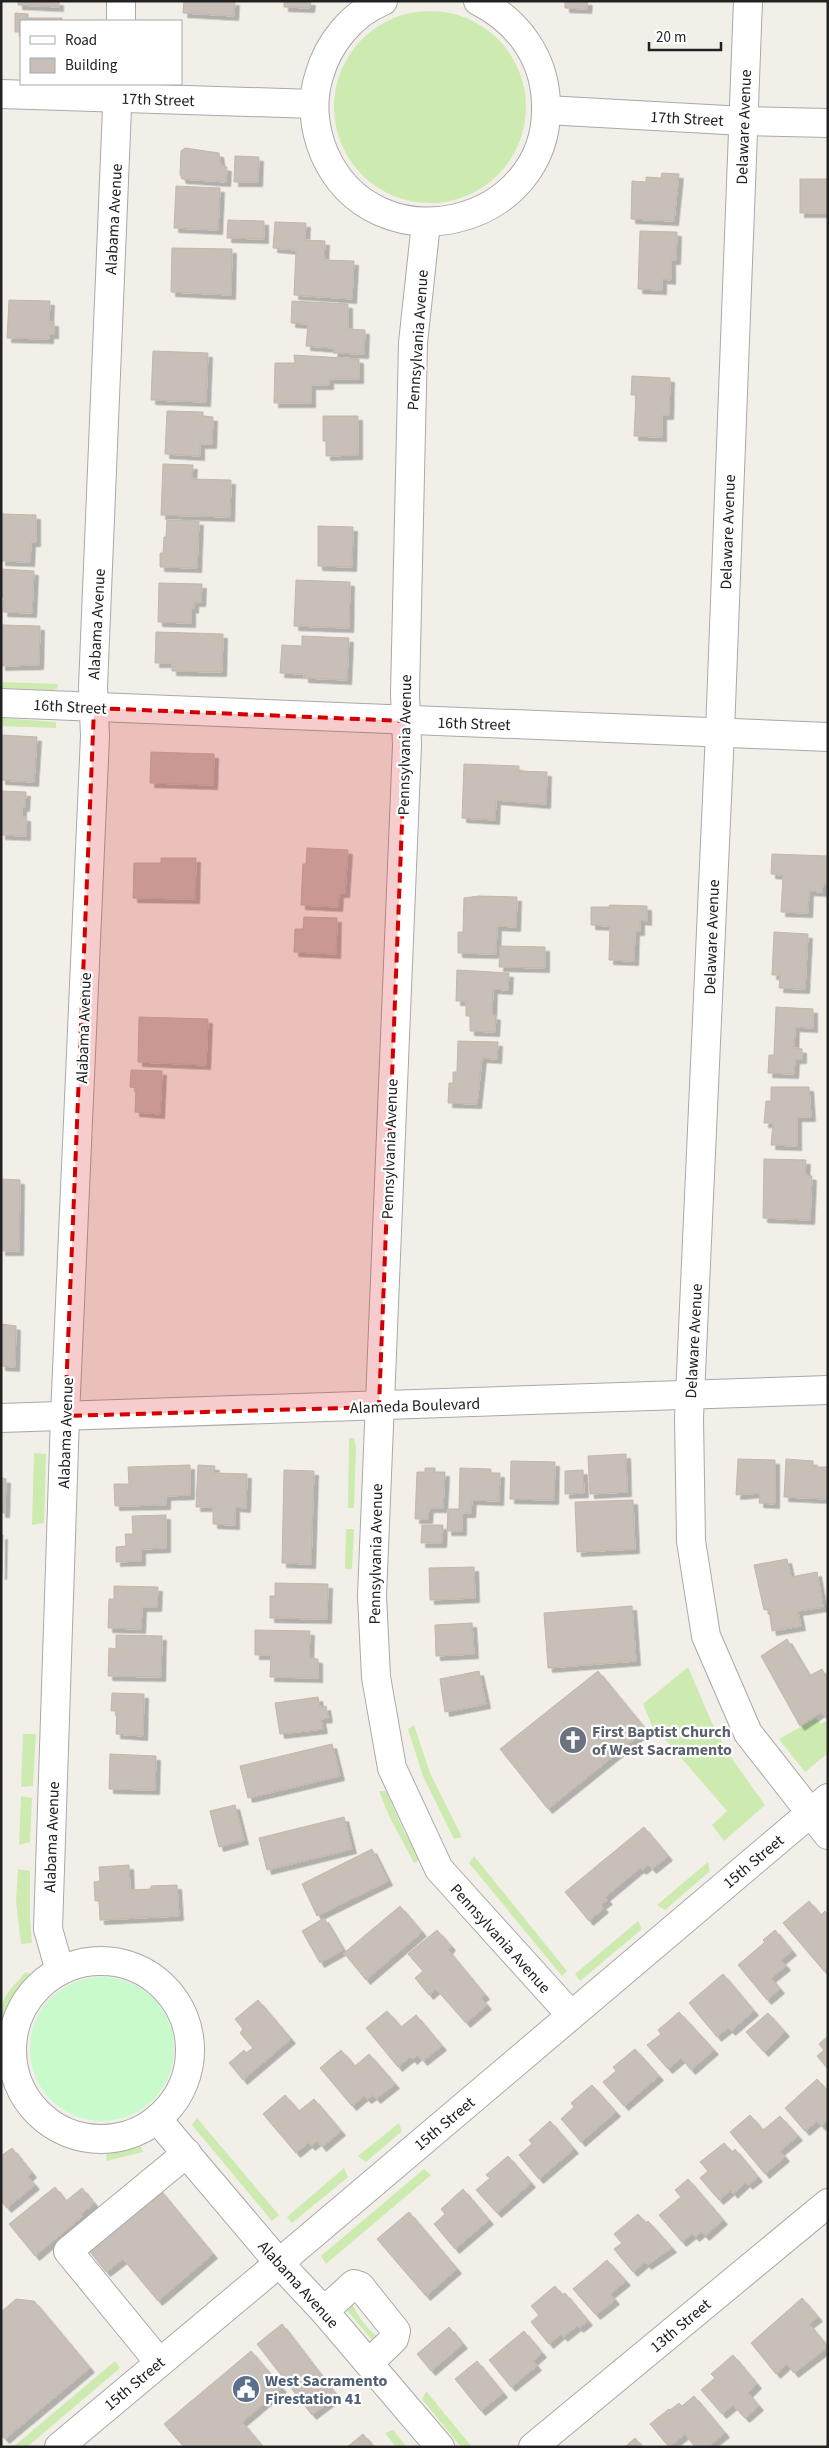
<svg xmlns="http://www.w3.org/2000/svg" width="829" height="2448" font-family="'Source Sans 3',sans-serif">
<style>
.grass{fill:#cdebb0}
.park{fill:#c8facc}
.building{fill:#c7bfb8;stroke:#c4b6ab;filter:url(#shadow)}
.lines{fill:none;stroke-linecap:round;stroke-linejoin:round}
.minor-casing{stroke:#a9a9a9;stroke-width:30}
.minor{stroke:#fff;stroke-width:28}
.marked{fill:#d40000;fill-opacity:0.2;stroke:#d40000;stroke-width:4;stroke-dasharray:10 6;stroke-linejoin:round}
.labels{text-anchor:middle;stroke-width:4.5;stroke-linejoin:round;paint-order:stroke}
.street-label{font-size:16px;fill:#222;stroke:#fff}
.worship-label{font-size:16px;font-weight:bold;fill:#5b616d;stroke:#fff;text-anchor:start}
.service-label{font-size:16px;font-weight:bold;fill:#4e5e75;stroke:#fff;text-anchor:start}
</style>
<defs>
<filter id="shadow"><feDropShadow dx="4.5" dy="4.5" stdDeviation="0" flood-color="#0004"/></filter>
</defs>
<rect width="100%" height="100%" fill="#f2efe9"/>
<g class="grass">
<circle cx="430" cy="107" r="96"/>
<polygon points="1,682 58,684 57,689 53,690 1,688"/>
<polygon points="1,718 56,722 56,728 1,726"/>
<polygon points="349,1438 354,1438 356,1447 354,1508 348,1508"/>
<polygon points="34,1453 46,1454 44,1523 32,1525"/>
<polygon points="346,1529 354,1529 352,1569 345,1569"/>
<polygon points="688,1667 712,1723 728,1753 765,1805 724,1841 712,1825 727,1811 664,1738 656,1735 643,1704"/>
<polygon points="816,1718 821,1724 828,1720 828,1753 805,1772 779,1739"/>
<polygon points="414,1725 430,1773 462,1837 454,1839 423,1776 408,1729"/>
<polygon points="23,1734 36,1734 33,1786 21,1787"/>
<polygon points="379,1791 386,1791 404,1832 421,1859 414,1863 389,1816"/>
<polygon points="21,1796 32,1798 30,1842 19,1845"/>
<polygon points="474,1856 567,1971 562,1976 469,1863"/>
<polygon points="708,1862 710,1871 665,1910 657,1905"/>
<polygon points="18,1869 30,1871 30,1919 32,1943 21,1944 16,1902"/>
<polygon points="638,1921 642,1929 580,1981 575,1974"/>
<path d="M26 1972 33 1975 12 2000 1 2028C1 1995 5 1995 26 1972Z"/>
<polygon points="197,2118 279,2215 272,2221 192,2125"/>
<polygon points="399,2123 402,2131 366,2162 358,2156"/>
<polygon points="141,2147 143,2152 107,2161 106,2154"/>
<polygon points="344,2168 348,2177 292,2223 287,2217"/>
<polygon points="424,2169 431,2175 326,2264 321,2256"/>
<path d="M350 2299C358 2318 368 2330 384 2342L376 2345 345 2308Z"/>
<polygon points="115,2361 120,2368 27,2447 13,2447"/>
<polygon points="426,2391 472,2447 461,2447 422,2399"/>
<polygon points="393,2430 407,2447 396,2447 385,2433"/>
</g>
<circle class="park" cx="102" cy="2049" r="72"/>
<g class="building">
<polygon points="18,1 59,1 59,7 18,5"/>
<polygon points="184,1 235,1 234,16 183,13"/>
<polygon points="284,1 311,1 310,8 284,7"/>
<polygon points="565,1 588,1 587,9 565,8"/>
<polygon points="15,13 28,14 28,18 62,18 62,21 21,21 21,32 15,32"/>
<polygon points="185,148 219,153 221,166 227,167 226,182 182,179 180,174 181,151"/>
<polygon points="235,156 259,157 258,182 234,182"/>
<polygon points="662,173 679,174 674,221 631,219 632,181 646,182 646,177 661,178"/>
<rect x="800" y="179" width="28" height="34"/>
<polygon points="176,186 220,188 218,230 174,228"/>
<polygon points="228,220 264,221 264,239 227,238"/>
<polygon points="275,222 306,223 305,240 325,241 324,260 354,261 352,299 294,295 296,250 273,248"/>
<polygon points="640,231 677,232 676,260 671,260 671,280 662,279 662,290 638,289"/>
<polygon points="172,248 232,249 231,295 171,292"/>
<polygon points="9,300 50,301 49,322 54,322 54,334 49,334 49,339 7,338"/>
<polygon points="292,301 348,304 348,329 365,330 364,354 333,353 334,348 306,346 308,324 291,323"/>
<polygon points="153,351 208,353 206,402 151,400"/>
<polygon points="294,355 359,359 359,379 329,379 329,385 311,385 311,403 274,403 275,363 295,363"/>
<polygon points="632,376 670,378 669,415 662,415 662,437 634,436 636,395 631,395"/>
<polygon points="167,411 203,412 203,416 213,417 212,444 200,444 200,456 165,454"/>
<polygon points="323,416 358,416 358,455 326,456 326,441 323,441"/>
<polygon points="163,464 193,465 192,479 231,480 230,517 161,515"/>
<polygon points="1,514 36,515 36,542 31,542 30,562 1,561"/>
<polygon points="167,520 199,521 197,568 160,567 160,553 163,553 164,537 166,537"/>
<polygon points="318,526 353,527 352,567 318,566"/>
<polygon points="1,569 34,571 32,613 3,612 4,597 1,597"/>
<polygon points="296,580 350,582 349,628 294,626"/>
<polygon points="159,583 202,584 201,602 194,602 194,609 191,608 191,623 158,622"/>
<polygon points="2,625 40,626 39,665 1,666"/>
<polygon points="156,632 223,634 222,672 172,671 172,663 155,663"/>
<polygon points="302,636 349,638 347,680 304,678 304,674 280,673 282,645 302,646"/>
<polygon points="1,735 37,737 34,782 1,780"/>
<polygon points="151,752 214,754 213,785 150,783"/>
<polygon points="464,764 519,766 519,771 547,772 546,804 496,800 495,820 462,818"/>
<polygon points="1,791 26,792 25,807 22,807 22,817 26,817 26,836 1,835"/>
<polygon points="307,848 348,850 345,893 339,893 338,907 301,905 303,864 306,864"/>
<polygon points="772,854 828,856 828,884 823,884 822,892 809,891 808,913 781,912 783,875 771,874"/>
<polygon points="161,858 196,858 195,899 133,898 134,863 161,863"/>
<polygon points="479,896 517,897 516,927 497,926 496,954 458,953 458,932 463,932 464,898"/>
<polygon points="610,905 647,906 647,921 640,920 640,931 635,931 634,961 609,960 610,926 591,925 591,907 609,907"/>
<polygon points="304,917 337,918 336,954 294,952 295,929 303,929"/>
<polygon points="774,932 808,934 805,989 779,988 780,975 772,975"/>
<polygon points="500,946 545,947 545,968 499,967"/>
<polygon points="457,970 509,973 508,990 493,989 492,1015 496,1016 495,1032 470,1031 470,1016 466,1016 466,1001 456,1001"/>
<polygon points="776,1007 813,1009 813,1028 795,1027 794,1048 802,1049 802,1059 795,1059 794,1074 768,1073 769,1055 774,1055"/>
<polygon points="139,1017 208,1019 206,1065 138,1062"/>
<polygon points="458,1041 498,1042 497,1059 482,1058 477,1104 448,1103 449,1083 453,1083 453,1072 457,1072"/>
<polygon points="131,1070 162,1071 160,1114 135,1112 136,1088 130,1087"/>
<polygon points="771,1087 809,1087 811,1117 797,1117 797,1146 771,1145 773,1123 764,1123 766,1101 771,1101"/>
<polygon points="764,1159 806,1160 805,1175 812,1176 810,1220 763,1218"/>
<polygon points="1,1179 20,1180 19,1251 1,1251"/>
<polygon points="1,1324 16,1326 15,1367 1,1366"/>
<polygon points="626,1454 627,1492 590,1494 588,1456"/>
<polygon points="738,1459 775,1460 775,1504 759,1503 760,1493 736,1495"/>
<polygon points="786,1459 813,1461 813,1467 828,1467 828,1499 784,1497"/>
<polygon points="511,1461 555,1462 554,1500 510,1499"/>
<polygon points="190,1465 190,1495 166,1496 166,1505 115,1506 114,1484 129,1484 128,1467"/>
<polygon points="198,1465 215,1466 214,1473 247,1474 246,1508 235,1507 235,1525 213,1524 213,1507 196,1507"/>
<polygon points="425,1468 435,1468 435,1472 445,1472 443,1508 429,1508 428,1519 415,1519 417,1472 425,1472"/>
<polygon points="460,1468 491,1469 491,1473 500,1473 499,1501 472,1500 471,1513 462,1513 462,1531 447,1531 448,1509 459,1509"/>
<polygon points="284,1470 314,1471 311,1564 282,1563"/>
<polygon points="583,1470 584,1493 565,1494 565,1471"/>
<polygon points="1,1478 6,1479 5,1513 1,1513"/>
<polygon points="633,1500 635,1549 577,1552 575,1502"/>
<polygon points="166,1515 166,1548 141,1549 141,1561 116,1562 116,1547 126,1546 125,1534 133,1534 132,1516"/>
<polygon points="422,1525 443,1525 442,1543 421,1543"/>
<polygon points="1,1535 3,1535 2,1575 1,1575"/>
<polygon points="787,1559 791,1577 817,1572 823,1607 798,1611 801,1626 772,1631 769,1609 764,1610 754,1565"/>
<polygon points="474,1567 475,1598 430,1600 429,1568"/>
<polygon points="275,1583 328,1584 327,1619 270,1618 270,1596 275,1596"/>
<polygon points="114,1586 158,1587 157,1607 142,1607 141,1629 108,1628 109,1599 114,1599"/>
<polygon points="632,1606 636,1661 548,1668 544,1613"/>
<polygon points="472,1623 474,1654 436,1656 435,1625"/>
<polygon points="255,1630 310,1631 309,1658 318,1659 318,1678 270,1677 271,1655 255,1655"/>
<polygon points="116,1635 162,1636 161,1677 108,1676 109,1648 116,1649"/>
<polygon points="787,1639 809,1676 822,1669 828,1680 828,1717 826,1718 821,1712 800,1726 761,1656"/>
<polygon points="479,1671 486,1704 445,1712 440,1679"/>
<polygon points="598,1671 646,1730 548,1809 500,1749"/>
<polygon points="112,1693 144,1694 143,1736 116,1734 117,1711 111,1711"/>
<polygon points="318,1697 320,1707 326,1706 328,1718 321,1719 323,1729 280,1734 275,1703"/>
<polygon points="332,1744 340,1776 248,1798 240,1766"/>
<polygon points="110,1754 156,1756 155,1790 109,1789"/>
<polygon points="235,1805 244,1840 219,1847 210,1811"/>
<polygon points="344,1817 352,1849 267,1870 259,1838"/>
<polygon points="644,1827 668,1856 652,1869 648,1865 642,1870 640,1868 605,1897 608,1900 601,1905 604,1908 589,1921 565,1892"/>
<polygon points="372,1849 388,1881 317,1916 302,1884"/>
<polygon points="129,1865 130,1890 151,1889 151,1886 177,1885 179,1916 100,1920 99,1901 95,1901 94,1882 100,1881 99,1867"/>
<polygon points="809,1901 821,1915 825,1911 828,1915 828,1968 824,1971 783,1923"/>
<polygon points="400,1906 422,1932 366,1980 344,1953"/>
<polygon points="324,1918 343,1950 320,1963 302,1931"/>
<polygon points="437,1930 451,1946 448,1950 485,1995 481,1998 487,2005 466,2023 436,1989 429,1995 415,1978 423,1971 408,1954"/>
<polygon points="775,1930 792,1951 781,1960 786,1966 771,1978 780,1989 767,2000 738,1965 765,1942 763,1940"/>
<polygon points="723,1974 754,2011 731,2031 728,2028 717,2037 689,2003"/>
<polygon points="258,2000 291,2039 243,2080 229,2063 244,2050 246,2053 253,2048 240,2033 243,2029 235,2019"/>
<polygon points="387,2011 401,2027 416,2015 442,2046 423,2061 418,2055 413,2060 410,2057 398,2067 366,2028"/>
<polygon points="679,2012 714,2050 691,2070 681,2058 668,2069 647,2045 661,2034 658,2030"/>
<polygon points="768,2013 785,2032 764,2052 746,2032"/>
<polygon points="828,2036 828,2069 817,2056 824,2050 819,2044"/>
<polygon points="635,2049 659,2076 624,2106 603,2082 616,2071 613,2067"/>
<polygon points="341,2050 355,2066 369,2054 395,2084 376,2099 373,2095 367,2099 364,2096 352,2106 320,2068"/>
<polygon points="817,2079 828,2091 828,2120 821,2126 817,2121 805,2131 785,2108"/>
<polygon points="592,2085 616,2112 581,2142 561,2119 574,2107 571,2103"/>
<polygon points="285,2095 299,2111 314,2099 341,2131 322,2147 317,2141 311,2146 308,2143 296,2153 263,2114"/>
<polygon points="750,2115 763,2130 780,2116 798,2136 780,2151 785,2157 765,2174 730,2132"/>
<polygon points="550,2121 574,2149 539,2179 519,2155 532,2144 529,2140"/>
<polygon points="724,2143 732,2152 735,2149 758,2177 748,2185 746,2182 733,2194 731,2190 719,2200 700,2178 708,2171 700,2162"/>
<polygon points="12,2148 32,2173 28,2177 35,2185 7,2208 1,2201 1,2156"/>
<polygon points="508,2156 531,2183 497,2213 476,2190 490,2178 486,2175"/>
<polygon points="688,2179 723,2220 705,2236 701,2232 695,2237 692,2234 682,2242 659,2215 681,2197 675,2190"/>
<polygon points="155,2184 213,2254 158,2301 123,2259 106,2272 84,2244"/>
<polygon points="55,2187 66,2201 82,2188 94,2203 81,2214 83,2216 35,2256 9,2224"/>
<polygon points="463,2189 489,2220 455,2249 434,2224 445,2214 441,2209"/>
<polygon points="409,2212 457,2269 426,2296 377,2239"/>
<polygon points="638,2214 646,2223 648,2221 672,2248 647,2265 645,2262 633,2272 614,2249 622,2243 614,2234"/>
<polygon points="607,2260 626,2281 610,2294 615,2300 596,2315 573,2289"/>
<polygon points="555,2286 562,2295 565,2293 588,2321 579,2328 577,2326 563,2337 561,2334 549,2344 531,2322 539,2315 531,2306"/>
<polygon points="802,2298 818,2317 809,2324 828,2347 794,2373 787,2364 776,2374 751,2343"/>
<polygon points="16,2299 34,2301 90,2368 5,2439 1,2435 1,2312"/>
<polygon points="282,2324 337,2396 312,2415 257,2344"/>
<polygon points="449,2327 463,2344 431,2371 417,2354"/>
<polygon points="524,2331 542,2353 533,2361 537,2366 511,2387 489,2360"/>
<polygon points="251,2351 282,2388 242,2422 263,2447 184,2447 164,2424"/>
<polygon points="733,2355 757,2384 748,2393 759,2406 745,2418 733,2405 722,2414 701,2390 715,2378 711,2374"/>
<polygon points="477,2361 503,2393 481,2411 455,2379"/>
<polygon points="694,2396 725,2433 708,2447 695,2447 685,2434 669,2447 650,2424 669,2409 670,2410 679,2403 682,2406"/>
<polygon points="363,2434 374,2447 347,2447"/>
<polygon points="635,2438 642,2447 625,2447"/>
</g>
<g class="lines">
<defs>
<g id="minor">
<path d="M383 1C352 14 328 43 319 76 311 101 314 129 324 153 374 269 552 228 546 102 544 57 518 21 478 1"/>
<polyline points="748,1 720,732 689,1418 691,1541 706,1636 748,1733 828,1835"/>
<polyline points="121,21 121,1"/>
<polyline points="1,94 314,104"/>
<polyline points="546,110 744,121 828,123"/>
<polyline points="426,223 413,343 405,694 407,745 372,1596 376,1677 392,1768 439,1869 571,2015"/>
<polyline points="1,703 828,737"/>
<polyline points="1,1418 828,1390"/>
<circle cx="101" cy="2050" r="89"/>
<polyline points="60,1971 48,1929 65,1416 95,736 93,687 118,84"/>
<polyline points="158,2120 279,2263 324,2311 440,2447"/>
<polyline points="324,2311 354,2284 360,2286 396,2331 394,2339 369,2363"/>
<polyline points="159,2362 68,2251 187,2153"/>
<polyline points="59,2447 279,2263 828,1798"/>
<polyline points="533,2447 828,2203"/>
</g>
</defs>
<use href="#minor" class="minor-casing"/>
<use href="#minor" class="minor"/>
</g>
<path class="marked" d="M94 708 406 721 379 1407 65 1416Z"/>
<defs>
<symbol id="church-disc" viewBox="-11 -11 22 22"><circle r="9.5" fill="#6b7280" stroke="#fff"/><path d="M-1.2-6h2.4v3.5h3.3v2.4h-3.3V6h-2.4V-.1h-3.3v-2.4h3.3Z" fill="#fff"/></symbol>
<symbol id="civic-disc" viewBox="-11 -11 22 22"><circle r="9.5" fill="#5c6f8a" stroke="#fff"/><path d="M-.6-6.5H3V-4.5H.6V-3L4-1V1h2V6H-6V1h2V-1L-.6-3ZM-1.2 2.5V6h2.4V2.5Z" fill="#fff"/></symbol>
</defs>
<g fill-rule="evenodd">
<use href="#church-disc" x="557" y="1724" width="32" height="32"/>
<use href="#civic-disc" x="230" y="2373" width="32" height="32"/>
</g>
<g class="labels">
<g class="street-label">
<text transform="translate(158 99) rotate(2)" y="6">17th Street</text>
<text transform="translate(687 118) rotate(3)" y="6">17th Street</text>
<text transform="translate(743 127) rotate(-88)" y="6">Delaware Avenue</text>
<text transform="translate(113 219) rotate(-87)" y="6">Alabama Avenue</text>
<text transform="translate(417 340) rotate(-86)" y="6">Pennsylvania Avenue</text>
<text transform="translate(727 532) rotate(-88)" y="6">Delaware Avenue</text>
<text transform="translate(96 624) rotate(-87)" y="6">Alabama Avenue</text>
<text transform="translate(70 706) rotate(3)" y="6">16th Street</text>
<text transform="translate(474 723) rotate(2)" y="6">16th Street</text>
<text transform="translate(404 745) rotate(-89)" y="6">Pennsylvania Avenue</text>
<text transform="translate(711 937) rotate(-88)" y="6">Delaware Avenue</text>
<text transform="translate(83 1028) rotate(-88)" y="6">Alabama Avenue</text>
<text transform="translate(389 1149) rotate(-88)" y="6">Pennsylvania Avenue</text>
<text transform="translate(693 1341) rotate(-87)" y="6">Delaware Avenue</text>
<text transform="translate(415 1405) rotate(-2)" y="6">Alameda Boulevard</text>
<text transform="translate(65 1433) rotate(-88)" y="6">Alabama Avenue</text>
<text transform="translate(375 1554) rotate(-89)" y="6">Pennsylvania Avenue</text>
<text transform="translate(51 1837) rotate(-88)" y="6">Alabama Avenue</text>
<text transform="translate(753 1861) rotate(-40)" y="6">15th Street</text>
<text transform="translate(501 1938) rotate(48)" y="6">Pennsylvania Avenue</text>
<text transform="translate(444 2123) rotate(-40)" y="6">15th Street</text>
<text transform="translate(299 2284) rotate(48)" y="6">Alabama Avenue</text>
<text transform="translate(680 2325) rotate(-40)" y="6">13th Street</text>
<text transform="translate(134 2383) rotate(-40)" y="6">15th Street</text>
</g>
<g class="worship-label">
<text x="592" y="1737">First Baptist Church<tspan x="592" dy="18">of West Sacramento</tspan></text>
</g>
<g class="service-label">
<text x="265" y="2386">West Sacramento<tspan x="265" dy="18">Firestation 41</tspan></text>
</g>
</g>
<rect width="829" height="2448" fill="none" stroke="#222222" stroke-width="5"/>
<rect x="20" y="20" width="162" height="65" fill="#ffffff" stroke="#a7a7a7"/>
<rect x="30" y="36" width="25" height="8" fill="#ffffff" stroke="#a7a7a7"/>
<text x="65" y="45" font-size="15" fill="#222222">Road</text>
<rect x="30" y="58" width="25" height="15" fill="#c7bfb8" stroke="#a7a7a7"/>
<text x="65" y="70" font-size="15" fill="#222222">Building</text>
<path d="M649 42v8h72v-8" fill="none" stroke="#222222" stroke-width="2.5"/>
<text x="656" y="42" font-size="15" fill="#222222" stroke="#ffffff" stroke-width="4" paint-order="stroke">20 m</text>
</svg>
